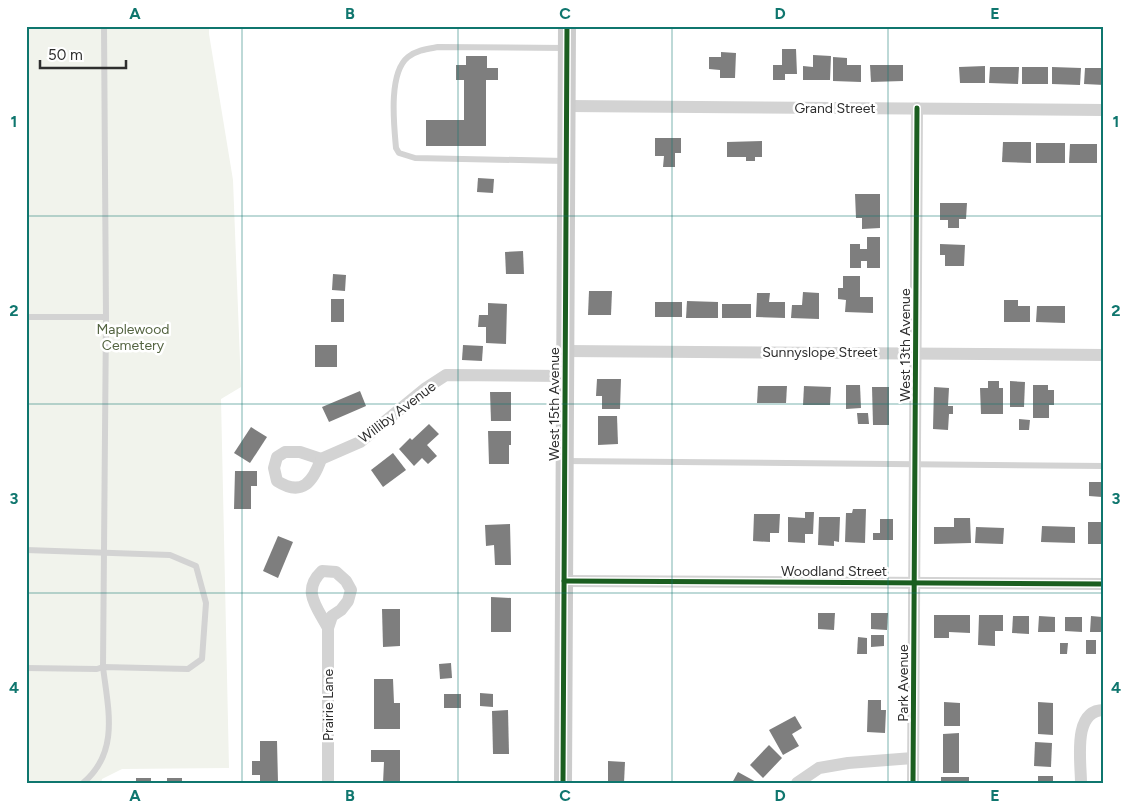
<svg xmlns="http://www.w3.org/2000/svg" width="1130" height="809" font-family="Figtree,sans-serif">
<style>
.green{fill:#f1f3ec}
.building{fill:#7e7e7e}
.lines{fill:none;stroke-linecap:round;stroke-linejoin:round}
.lane{stroke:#d3d3d3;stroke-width:6}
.street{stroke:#d3d3d3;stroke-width:12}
.secondary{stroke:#ccc;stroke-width:18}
.cycleway-casing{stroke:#fff;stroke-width:8}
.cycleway{stroke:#1b5e20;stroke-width:5}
.grid{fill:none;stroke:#0f766e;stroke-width:1;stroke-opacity:0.55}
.labels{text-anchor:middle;stroke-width:5;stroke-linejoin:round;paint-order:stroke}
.street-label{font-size:14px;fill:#2e2e2e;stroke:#fff}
.park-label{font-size:14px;fill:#546441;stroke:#fff}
.neatline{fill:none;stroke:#0f766e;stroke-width:2}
.grid-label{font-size:16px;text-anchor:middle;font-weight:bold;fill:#0f766e}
</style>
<rect width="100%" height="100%" fill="#fff"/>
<polygon class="green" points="26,26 209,26 209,34 233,180 241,387 221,399 229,768 122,769 102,779 101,783 26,783"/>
<g class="building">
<polygon points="782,49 796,49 797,74 785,74 785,80 773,80 773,65 782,65"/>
<polygon points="721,52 736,53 735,78 720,78 720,70 709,69 709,57 721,57"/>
<polygon points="813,55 831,56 830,80 803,80 803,66 813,67"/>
<polygon points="466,56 487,56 487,68 498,68 498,80 486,80 486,146 426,146 426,120 464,120 464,80 456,80 456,65 466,65"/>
<polygon points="833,57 847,58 847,65 861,65 861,82 833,81"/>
<polygon points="870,65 903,65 903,81 871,82"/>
<polygon points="985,66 985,83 960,83 959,67"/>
<polygon points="990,67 1019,67 1018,84 989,83"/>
<rect x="1022" y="67" width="26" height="17"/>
<polygon points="1052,67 1081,68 1080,85 1052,84"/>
<polygon points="1085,68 1104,68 1104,85 1084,84"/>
<polygon points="655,138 681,138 681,153 675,153 675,167 663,167 664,156 655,156"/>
<polygon points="762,141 762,157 755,157 755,161 746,161 746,157 727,157 727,142"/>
<polygon points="1003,142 1031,142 1031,163 1002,162"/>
<rect x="1036" y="143" width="29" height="20"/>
<polygon points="1070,144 1097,144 1097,163 1069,163"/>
<polygon points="478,178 494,179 493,193 477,192"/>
<polygon points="855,194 880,194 880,228 862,229 862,218 856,218"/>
<polygon points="940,203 967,203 966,219 959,219 959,228 948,228 948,220 940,220"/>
<polygon points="867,237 880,237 880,268 867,268 867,261 861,261 861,268 850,268 850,244 860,244 860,249 867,249"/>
<polygon points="940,244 965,245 964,266 945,266 945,255 940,255"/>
<polygon points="523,251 524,274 506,274 505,252"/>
<polygon points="333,274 346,275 345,291 332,290"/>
<polygon points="843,276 860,276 860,297 873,297 873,313 845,312 846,300 838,299 838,288 843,288"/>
<polygon points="589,291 612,291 611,315 588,315"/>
<polygon points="803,292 819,293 819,319 791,318 792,305 802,305"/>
<polygon points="757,293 770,293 769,302 785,302 785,318 756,317"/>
<rect x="331" y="299" width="13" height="23"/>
<polygon points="1004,300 1018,300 1018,306 1030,306 1030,322 1004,322"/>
<polygon points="687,301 718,302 718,318 686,318"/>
<rect x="655" y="302" width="27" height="15"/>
<polygon points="488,303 507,304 506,344 486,343 486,327 478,327 479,315 488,315"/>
<rect x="722" y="304" width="29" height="14"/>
<polygon points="1037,306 1065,306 1065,323 1036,322"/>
<rect x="315" y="345" width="22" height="22"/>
<polygon points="463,345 483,346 482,361 462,360"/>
<polygon points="597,379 621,379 620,409 602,409 602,396 596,396"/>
<polygon points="988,381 999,381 999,388 1003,388 1003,414 981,414 980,388 988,388"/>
<polygon points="1010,381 1025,382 1024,407 1010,407"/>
<polygon points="846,385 860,385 861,408 846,409"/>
<polygon points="1033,385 1048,385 1048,390 1054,390 1054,405 1049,405 1049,418 1033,418"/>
<polygon points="758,386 787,386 786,403 757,403"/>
<polygon points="804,386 831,387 830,405 803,405"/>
<polygon points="872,387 889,387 889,425 873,425"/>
<polygon points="934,387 949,388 948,406 953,406 953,414 949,414 948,430 933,429"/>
<polygon points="360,391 366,406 329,422 322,407"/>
<polygon points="490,392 511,392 511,421 491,421"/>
<polygon points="857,413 868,413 869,424 858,424"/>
<polygon points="598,416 617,416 618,444 598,445"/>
<polygon points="1019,419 1030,420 1029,430 1019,430"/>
<polygon points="429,424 439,434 427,445 437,456 428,464 422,458 414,466 399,449 410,438 412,440"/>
<polygon points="251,427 267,437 250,463 234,453"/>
<polygon points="488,431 511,431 511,445 509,445 509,464 489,464"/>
<polygon points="393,453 406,470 383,487 371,470"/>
<polygon points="235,471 257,471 257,486 251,486 251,509 234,509"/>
<polygon points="1089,482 1102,482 1102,497 1089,496"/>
<polygon points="853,509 866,509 865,543 845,542 846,513 852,513"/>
<polygon points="805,512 814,512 813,534 805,534 805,543 788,542 788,517 805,518"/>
<polygon points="754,514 780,514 779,533 770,533 770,542 753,541"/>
<polygon points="819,517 840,517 839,542 834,541 834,546 818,545"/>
<polygon points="954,518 970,518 971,543 934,544 934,527 954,527"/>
<polygon points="880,519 893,519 893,540 873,540 873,533 880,533"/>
<rect x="1088" y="522" width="16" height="22"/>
<polygon points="510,524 511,565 495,565 494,545 486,546 485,525"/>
<polygon points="1042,526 1075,527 1075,543 1041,542"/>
<polygon points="976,527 1004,528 1003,544 975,543"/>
<polygon points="278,536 293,542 278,578 263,571"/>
<polygon points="491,597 511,598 511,632 491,632"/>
<polygon points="382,609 400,609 400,646 383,647"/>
<polygon points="818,613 835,613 834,630 818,629"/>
<polygon points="871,613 888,613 887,630 871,629"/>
<polygon points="934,615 970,615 970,633 949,632 949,638 934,638"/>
<polygon points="979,615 1003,615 1003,631 995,631 995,646 978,645"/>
<polygon points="1013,616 1029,616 1029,634 1012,633"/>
<polygon points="1039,616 1055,617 1055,632 1038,632"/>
<polygon points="1091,616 1102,617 1102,632 1090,632"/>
<polygon points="1065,617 1082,617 1082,632 1065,631"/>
<polygon points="871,635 884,635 884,646 871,647"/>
<polygon points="858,637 867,638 867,654 857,654"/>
<rect x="1086" y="640" width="10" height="14"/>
<polygon points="1060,643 1068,643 1067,654 1060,654"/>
<polygon points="451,663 452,678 440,679 439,664"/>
<polygon points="374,679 393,679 394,703 400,703 400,729 374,729"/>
<polygon points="480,693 493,694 493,707 480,706"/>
<rect x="444" y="694" width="17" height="14"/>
<polygon points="868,700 881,700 881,710 886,710 885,733 867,732"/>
<polygon points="944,702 960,703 960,726 944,726"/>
<polygon points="1038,702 1053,703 1053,735 1038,734"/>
<polygon points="508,710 509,754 493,754 492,711"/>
<polygon points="795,716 802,728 792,734 799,746 783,755 769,730"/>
<polygon points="959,733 959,773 943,773 943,734"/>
<polygon points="260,741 277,741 278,782 260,783 260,775 252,775 252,761 260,761"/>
<polygon points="1035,742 1052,743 1051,767 1034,766"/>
<polygon points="769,745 782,758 763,778 750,765"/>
<polygon points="371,750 400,750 400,783 383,783 384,762 371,762"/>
<polygon points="608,761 625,762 624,783 608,783"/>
<polygon points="738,772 758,783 732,783"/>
<rect x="1038" y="776" width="15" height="7"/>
<rect x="941" y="777" width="28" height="6"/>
<rect x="136" y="778" width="15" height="5"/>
<rect x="167" y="778" width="15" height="5"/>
</g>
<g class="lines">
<g class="lane">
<path d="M565 161 415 158 399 153 396 148C394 125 388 73 408 57 417 50 427 49 438 47L566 48"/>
<polyline points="26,317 106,317"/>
<polyline points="565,461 1104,466"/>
<polyline points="26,550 170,555 196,566 206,603 202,659 188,669 103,667 97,669 26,668"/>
<path d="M83 783C120 752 108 709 103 667L106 317 104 26"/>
</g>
<g class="street">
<polyline points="567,106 1104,110"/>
<polyline points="565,351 1104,355"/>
<path d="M285 452H300L321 459C313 482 302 497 277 481L274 468 277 457Z"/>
<polyline points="321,459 360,442 426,388 446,375 565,376"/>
<polyline points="564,581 1104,584"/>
<path d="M328 783V628L332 616 341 610 348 601 351 590 346 581 336 572 322 571C301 591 317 607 328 628"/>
<polyline points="797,783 819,768 848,763 913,758"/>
<polyline points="913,783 917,108"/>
<path d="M1081 783C1081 761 1072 710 1104 710"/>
</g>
<polyline class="secondary" points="563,783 567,26"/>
<defs>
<g id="cycleway">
<polyline points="564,581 1104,584"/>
<polyline points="563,783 567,26"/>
<polyline points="913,783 917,108"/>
</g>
</defs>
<use href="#cycleway" class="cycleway-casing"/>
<use href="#cycleway" class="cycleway"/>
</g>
<path class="grid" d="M242 26V783M458 26V783M672 26V783M888 26V783M26 216H1104M26 404H1104M26 593H1104"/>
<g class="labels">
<g class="street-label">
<text x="835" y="113">Grand Street</text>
<text transform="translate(905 345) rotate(-90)" y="5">West 13th Avenue</text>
<text x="820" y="357">Sunnyslope Street</text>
<text transform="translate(554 404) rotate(-90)" y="5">West 15th Avenue</text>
<text transform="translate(397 412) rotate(-37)" y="5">Williby Avenue</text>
<text x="834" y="576">Woodland Street</text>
<text transform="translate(903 683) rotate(-90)" y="5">Park Avenue</text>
<text transform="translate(328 705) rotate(-90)" y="5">Prairie Lane</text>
</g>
<g class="park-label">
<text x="133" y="334">Maplewood<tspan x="133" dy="16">Cemetery</tspan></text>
</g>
</g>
<rect width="1130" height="809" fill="none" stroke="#ffffff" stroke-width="55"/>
<path d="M40 60v8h86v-8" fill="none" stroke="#2e2e2e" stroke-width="2.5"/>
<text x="48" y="60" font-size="15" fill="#2e2e2e" stroke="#ffffff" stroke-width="4" paint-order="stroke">50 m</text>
<rect x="28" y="28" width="1074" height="754" class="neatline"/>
<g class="grid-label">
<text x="135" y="19">A</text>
<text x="350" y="19">B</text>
<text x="565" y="19">C</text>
<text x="780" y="19">D</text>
<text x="995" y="19">E</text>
<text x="14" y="127">1</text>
<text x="1116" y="127">1</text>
<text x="14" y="316">2</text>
<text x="1116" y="316">2</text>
<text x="14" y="504">3</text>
<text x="1116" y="504">3</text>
<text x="14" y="693">4</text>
<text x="1116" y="693">4</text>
<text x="135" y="801">A</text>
<text x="350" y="801">B</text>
<text x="565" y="801">C</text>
<text x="780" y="801">D</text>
<text x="995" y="801">E</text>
</g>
</svg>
